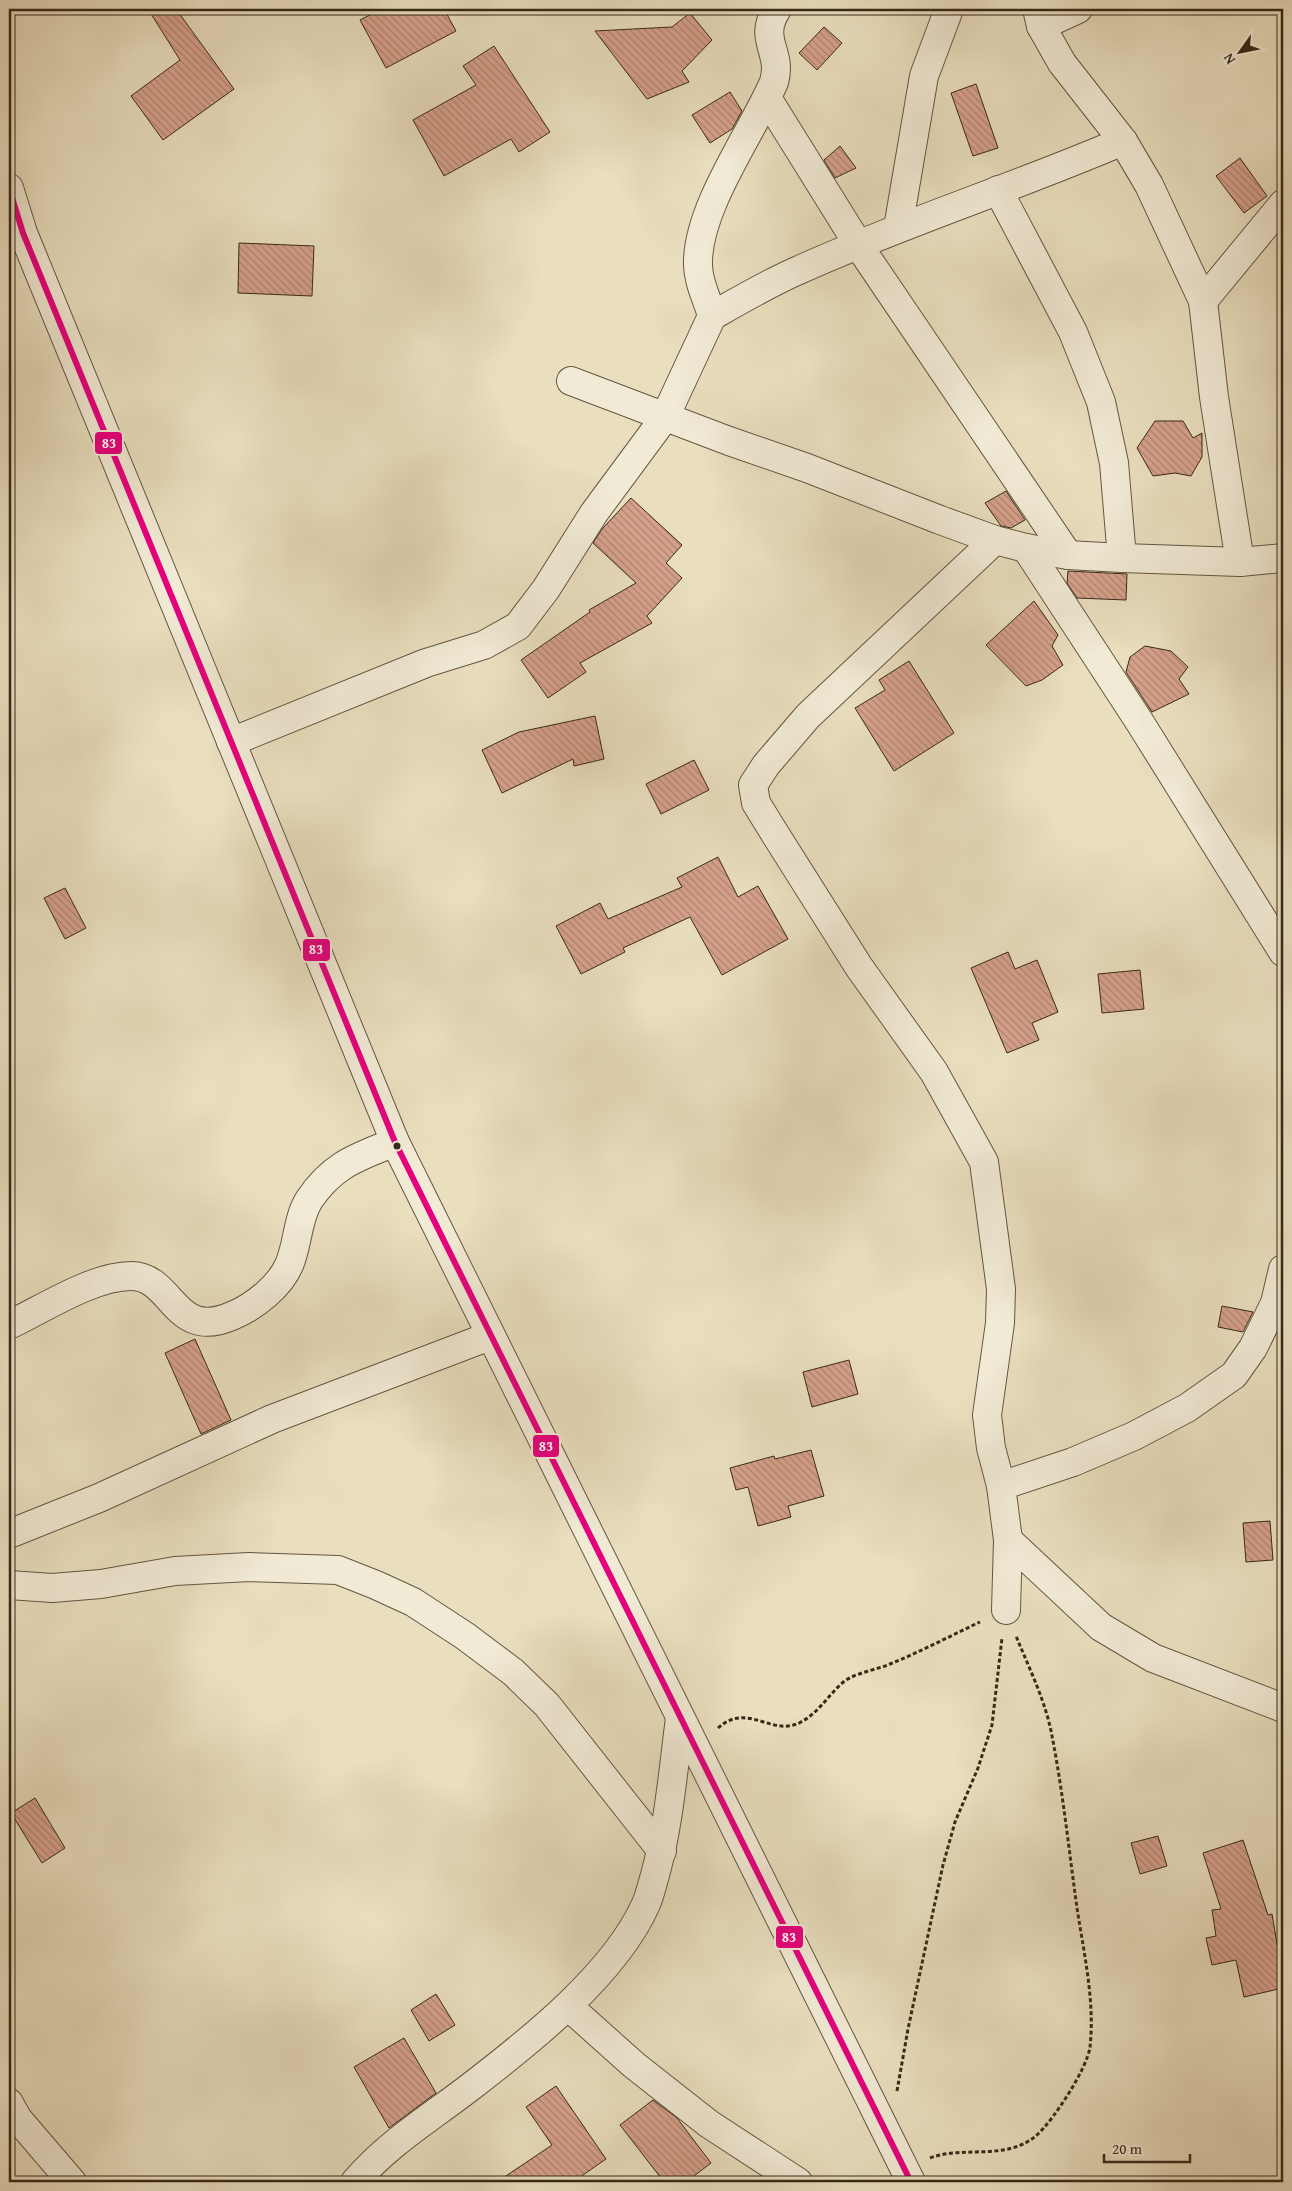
<svg xmlns="http://www.w3.org/2000/svg" width="1292" height="2191" font-family="'Gentium Book Plus',serif">
<style>
.building{fill:url(#building-back-hatch);stroke:#372918}
.lines{fill:none;stroke-linecap:round;stroke-linejoin:round}
.minor-casing{stroke:#645642;stroke-width:30}
.tertiary-casing{stroke:#645642;stroke-width:30}
.path{stroke:#372918;stroke-width:3;stroke-dasharray:4 2.5;stroke-linecap:butt}
.minor{stroke:#f1ead5;stroke-width:28}
.tertiary{stroke:#f1ead5;stroke-width:28}
.bus-1-casing{stroke:#f1ead5;stroke-width:10}
.bus-1{stroke:#e5007d;stroke-width:6}
.bus-dot{fill:#372918;stroke:#f1ead5;stroke-width:2}
.line-badge{stroke:#f1ead5;stroke-width:2}
.badge-label{font-size:14px;text-anchor:middle;font-weight:bold;fill:#fff}
</style>
<defs>
<pattern id="building-back-hatch" width="6" height="6" patternUnits="userSpaceOnUse" patternTransform="scale(1.25)"><rect width="6" height="6" fill="#d6a18b"/><path d="M-1 5l2 2M0 0l6 6M5-1l2 2" fill="none" stroke="#ae8371"/></pattern>
</defs>
<rect width="100%" height="100%" fill="#e9debe"/>
<filter id="stains"><feTurbulence type="fractalNoise" baseFrequency=".004" numOctaves="4"/><feColorMatrix values="0 0 0 0 .2 0 0 0 0 .09 0 0 0 0 .02 0 0 0 .5 -.17"/></filter>
<radialGradient id="worn" r=".72"><stop offset=".6" stop-color="#630" stop-opacity="0"/><stop offset="1" stop-color="#630" stop-opacity=".3"/></radialGradient>
<g class="building">
<polygon points="148,9 176,9 234,89 163,140 131,96 180,60"/>
<polygon points="381,9 444,9 456,31 386,68 360,20"/>
<polygon points="690,13 712,40 682,71 689,82 647,99 595,31 672,27"/>
<polygon points="824,27 842,43 817,70 799,53"/>
<polygon points="494,46 550,132 519,152 511,139 444,176 413,120 476,85 463,66"/>
<polygon points="976,84 998,148 973,156 951,93"/>
<polygon points="730,92 742,111 732,129 710,143 692,115"/>
<polygon points="840,146 856,168 835,178 824,160"/>
<polygon points="1240,158 1267,196 1244,213 1216,176"/>
<polygon points="239,243 314,246 312,296 238,293"/>
<polygon points="1155,421 1183,421 1193,438 1202,433 1202,457 1191,476 1175,473 1153,476 1137,448"/>
<polygon points="1006,491 1025,520 1011,528 1001,526 985,503"/>
<polygon points="631,498 682,545 666,563 682,578 647,616 652,623 580,663 586,672 548,698 521,660 590,612 589,610 636,583 593,543 602,529"/>
<polygon points="1068,571 1127,574 1126,600 1077,598 1067,583"/>
<polygon points="1034,601 1058,635 1052,646 1063,665 1042,680 1026,686 986,645"/>
<polygon points="1145,646 1171,651 1188,667 1179,679 1189,694 1152,712 1126,672 1130,657"/>
<polygon points="909,661 954,733 894,771 855,708 885,690 879,680"/>
<polygon points="595,716 604,759 574,766 573,759 502,793 482,750 519,732"/>
<polygon points="694,760 709,790 661,814 646,784"/>
<polygon points="718,857 738,897 758,886 788,939 722,975 690,917 623,948 625,952 581,974 556,926 600,903 608,919 682,887 677,878"/>
<polygon points="65,888 86,928 65,939 44,898"/>
<polygon points="1008,952 1015,969 1037,960 1058,1012 1032,1023 1039,1040 1007,1053 971,968"/>
<polygon points="1140,970 1144,1009 1102,1013 1098,974"/>
<polygon points="1222,1306 1253,1312 1243,1332 1218,1327"/>
<polygon points="195,1339 231,1420 201,1434 165,1353"/>
<polygon points="849,1360 858,1394 812,1407 803,1372"/>
<polygon points="811,1450 824,1496 788,1506 791,1517 758,1526 748,1487 736,1490 730,1468 774,1456 775,1459"/>
<polygon points="1270,1521 1273,1560 1246,1562 1243,1523"/>
<polygon points="35,1798 65,1848 42,1863 11,1813"/>
<polygon points="1158,1836 1167,1866 1140,1874 1131,1843"/>
<polygon points="1243,1840 1268,1915 1272,1914 1283,1979 1283,1988 1244,1997 1236,1960 1212,1965 1206,1938 1216,1936 1212,1910 1221,1909 1203,1853"/>
<polygon points="436,1994 455,2025 429,2041 411,2010"/>
<polygon points="404,2038 436,2093 389,2128 354,2067"/>
<polygon points="556,2086 606,2159 573,2182 497,2182 552,2145 526,2107"/>
<polygon points="653,2100 677,2118 711,2163 686,2182 664,2182 620,2125"/>
</g>
<g class="lines">
<defs>
<g id="minor">
<polyline points="1037,9 1041,26 1062,63 1123,141 1149,185 1203,301 1214,397 1240,562"/>
<polyline points="1041,26 1078,9"/>
<polyline points="767,98 861,249 1068,555"/>
<polyline points="998,190 1073,332 1101,402 1114,463 1122,558"/>
<polyline points="898,228 924,76 949,9"/>
<polyline points="1203,301 1283,204"/>
<path d="M712 316C740 300 769 283 799 270 905 222 1016 187 1123 141"/>
<polyline points="571,381 729,441 807,468 940,520 995,540 1026,548 1068,555 1122,558 1240,562 1283,558"/>
<polyline points="995,540 808,716 766,765 753,785 756,803 772,829 859,967 934,1072 984,1162 1001,1289 1000,1323 987,1415 991,1448 1001,1486 1008,1540 1006,1610"/>
<polyline points="1026,548 1139,721 1283,952"/>
<path d="M231 742 426 663 484 645 518 626 546 589 594 513 665 417 712 316C707 298 697 280 698 261 699 205 752 133 774 82 783 51 757 40 777 9"/>
<path d="M9 1325C43 1309 93 1276 131 1276 174 1276 173 1343 234 1315 255 1306 280 1286 289 1265 298 1245 297 1219 309 1200 333 1164 358 1157 395 1142"/>
<polyline points="1001,1486 1073,1462 1134,1436 1187,1408 1234,1375 1253,1348 1275,1303 1283,1269"/>
<polyline points="9,1534 99,1498 272,1419 490,1336"/>
<polyline points="1008,1540 1101,1627 1153,1658 1283,1708"/>
<polyline points="9,1585 52,1588 101,1584 175,1571 249,1567 338,1570 376,1585 413,1602 465,1636 513,1672 547,1705 662,1851"/>
<polyline points="568,2006 634,2065 709,2124 798,2182"/>
<polyline points="9,2103 18,2119 72,2182"/>
<path d="M355 2182C387 2144 430 2118 469 2088 529 2042 615 1974 646 1904 650 1895 652 1885 655 1875 669 1824 673 1771 680 1718"/>
</g>
<polyline id="tertiary" points="9,188 23,233 395,1142 911,2182"/>
</defs>
<use href="#minor" class="minor-casing"/>
<use href="#tertiary" class="tertiary-casing"/>
<g class="path">
<path d="M718 1728C748 1701 772 1738 801 1722 820 1712 830 1692 846 1680 859 1672 876 1670 890 1664 920 1652 950 1636 980 1622"/>
<polyline points="897,2091 908,2029 943,1865 955,1822 978,1768 992,1725 1002,1638"/>
<path d="M930 2158C964 2145 1008 2162 1038 2134 1054 2119 1087 2069 1090 2047 1095 2001 1084 1954 1077 1908 1069 1851 1063 1792 1052 1736 1046 1702 1029 1668 1016 1636"/>
</g>
<use href="#minor" class="minor"/>
<use href="#tertiary" class="tertiary"/>
<defs>
<polyline id="bus-1" points="9,188 23,233 395,1142 911,2182"/>
</defs>
<use href="#bus-1" class="bus-1-casing"/>
<use href="#bus-1" class="bus-1"/>
</g>
<circle class="bus-dot" cx="397" cy="1146" r="4.5"/>
<g class="line-badge">
<rect x="94" y="431" width="29" height="24" rx="5" fill="#e5007d"/>
<rect x="302" y="938" width="29" height="24" rx="5" fill="#e5007d"/>
<rect x="532" y="1434" width="28" height="24" rx="5" fill="#e5007d"/>
<rect x="775" y="1925" width="29" height="24" rx="5" fill="#e5007d"/>
</g>
<g class="badge-label">
<text x="109" y="448">83</text>
<text x="316" y="954">83</text>
<text x="546" y="1451">83</text>
<text x="789" y="1942">83</text>
</g>
<rect width="1292" height="2191" fill="none" stroke="#e9debe" stroke-width="30"/>
<rect x="10" y="10" width="1272" height="2171" fill="none" stroke="#372918" stroke-width="2.5"/>
<rect x="15" y="15" width="1262" height="2161" fill="none" stroke="#372918"/>
<g transform="translate(1240 52) rotate(237)" stroke="#f1ead5" stroke-width="4" paint-order="stroke">
<path d="M0-4L9 19L0 12L-9 19Z" fill="#372918"/>
<text y="-8" font-size="14" font-weight="bold" text-anchor="middle" fill="#372918">N</text>
</g>
<path d="M1104 2154v8h86v-8" fill="none" stroke="#372918" stroke-width="2.5"/>
<text x="1112" y="2154" font-size="15" fill="#372918" stroke="#f1ead5" stroke-width="4" paint-order="stroke">20 m</text>
<rect width="100%" height="100%" filter="url(#stains)"/>
<rect width="100%" height="100%" fill="url(#worn)"/>
</svg>
